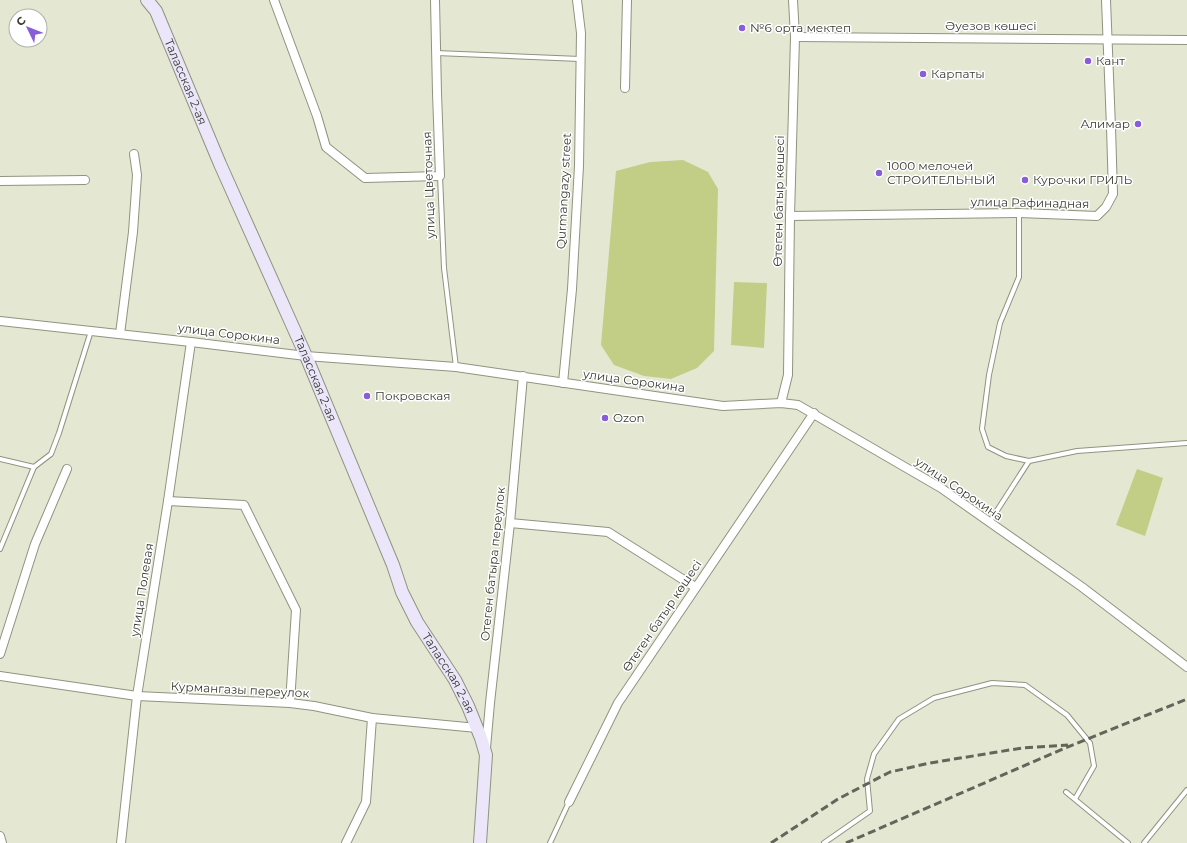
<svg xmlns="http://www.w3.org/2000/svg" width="1187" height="843" font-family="Montserrat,sans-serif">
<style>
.green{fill:#c2cd86}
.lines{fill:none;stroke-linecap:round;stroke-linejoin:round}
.lane-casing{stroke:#909380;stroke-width:6}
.street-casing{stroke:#909380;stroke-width:10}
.secondary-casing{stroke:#909380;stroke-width:14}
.lane{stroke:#fff;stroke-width:4}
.street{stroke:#fff;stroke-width:8}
.secondary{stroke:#ebe6fa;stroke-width:12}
.rail{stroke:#63655a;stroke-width:3;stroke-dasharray:8 4;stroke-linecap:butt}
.poi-dot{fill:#885dd7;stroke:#fff;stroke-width:1.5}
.labels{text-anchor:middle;stroke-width:3;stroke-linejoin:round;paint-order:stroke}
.street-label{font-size:12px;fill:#383a32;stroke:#fff}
.poi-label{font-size:12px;fill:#383a32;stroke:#fff;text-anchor:start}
</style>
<rect width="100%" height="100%" fill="#e4e8d3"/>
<g class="green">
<polygon points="683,160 708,172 718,189 714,351 697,368 671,379 644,376 614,365 601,345 616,171 650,162"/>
<polygon points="734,282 767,283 764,348 731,345"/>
<polygon points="1137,469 1163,478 1145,536 1116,525"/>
</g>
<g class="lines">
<defs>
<g id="lane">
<polyline points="436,53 580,59"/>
<polyline points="440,176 444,268 456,367"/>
<polyline points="1019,213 1019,277 1000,323 989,375 982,429 988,447 1006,456 1029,461"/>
<polyline points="0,459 34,467 51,454 59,433 91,331"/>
<polyline points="989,523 1029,461 1077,451 1187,443"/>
<polyline points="0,549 34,467"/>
<polyline points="1066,792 1128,843"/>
<polyline points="550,843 569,802"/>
<polyline points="824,843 870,811 867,779 874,754 899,719 934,698 992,683 1025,685 1067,715 1090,743 1094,766 1075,799"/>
<polyline points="1144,843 1187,790"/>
</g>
<g id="street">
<polyline points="274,0 317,116 326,147 365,178 440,176 437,93 435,0"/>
<polyline points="795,37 1187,40"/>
<polyline points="625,88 627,0"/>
<polyline points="0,181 85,180"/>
<polyline points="790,216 1019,213 1097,216 1106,207 1113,194 1111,127 1106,0"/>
<polyline points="0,321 191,342 306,356 456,367 723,406 781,403 798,405 941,488 1082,587 1187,667"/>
<polyline points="120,334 133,232 137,175 134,154"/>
<polyline points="563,383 572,289 579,166 581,33 577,0"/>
<polyline points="781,403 788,375 790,216 795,37 793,0"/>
<polyline points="168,501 244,505 296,610 290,703"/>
<polyline points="510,523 608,532 695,587"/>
<polyline points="0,654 35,544 67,469"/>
<polyline points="0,676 137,696 290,703 314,706 372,718 477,728"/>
<polyline points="486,748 490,703 510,523 523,376"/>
<polyline points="569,802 618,703 814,413"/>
<polyline points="0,836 2,843"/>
<polyline points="121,843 137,696 168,501 191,342"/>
<polyline points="346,843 366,802 372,718"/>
</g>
<g id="secondary">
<path id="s1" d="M147 0 156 11 220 164 306 356 393 565 402 592 417 622 455 680 468 706 481 738 486 755 480 843"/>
</g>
</defs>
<use href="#lane" class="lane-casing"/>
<use href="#street" class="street-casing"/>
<use href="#secondary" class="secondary-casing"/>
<use href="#lane" class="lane"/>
<use href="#street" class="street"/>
<use href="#secondary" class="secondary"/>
<g class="rail">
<polyline points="771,843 838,799 890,772 930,763 1022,748 1068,745"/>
<polyline points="846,843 1065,748 1187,699"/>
</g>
</g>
<g class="poi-dot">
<circle cx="742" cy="28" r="4"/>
<circle cx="1088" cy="61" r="4"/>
<circle cx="923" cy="74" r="4"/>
<circle cx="1138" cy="124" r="4"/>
<circle cx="879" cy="173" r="4"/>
<circle cx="1025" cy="180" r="4"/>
<circle cx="367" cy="396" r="4"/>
<circle cx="605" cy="418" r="4"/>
</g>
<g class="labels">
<g class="street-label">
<text x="991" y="30">Әуезов көшесі</text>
<text dy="4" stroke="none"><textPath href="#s1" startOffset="91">Таласская 2-ая</textPath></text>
<text transform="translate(429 185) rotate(-92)" y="4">улица Цветочная</text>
<text transform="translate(564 191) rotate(-87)" y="4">Qurmangazy street</text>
<text transform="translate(779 201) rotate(-89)" y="4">Өтеген батыр көшесі</text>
<text transform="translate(1030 203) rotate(1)" y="4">улица Рафинадная</text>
<text transform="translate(229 334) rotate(7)" y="4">улица Сорокина</text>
<text dy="4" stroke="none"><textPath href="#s1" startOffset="415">Таласская 2-ая</textPath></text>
<text transform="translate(634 381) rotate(8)" y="4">улица Сорокина</text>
<text transform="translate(959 489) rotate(34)" y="4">улица Сорокина</text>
<text transform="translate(493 564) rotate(-84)" y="4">Отеген батыра переулок</text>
<text transform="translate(142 590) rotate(-81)" y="4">улица Полевая</text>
<text transform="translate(662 616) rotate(-56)" y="4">Өтеген батыр көшесі</text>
<text dy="4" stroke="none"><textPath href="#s1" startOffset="739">Таласская 2-ая</textPath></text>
<text transform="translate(240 690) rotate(3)" y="4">Курмангазы переулок</text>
</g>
<g class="poi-label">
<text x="750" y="32">№6 орта мектеп</text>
<text x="1096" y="65">Кант</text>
<text x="931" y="78">Карпаты</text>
<text x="1130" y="128" text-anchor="end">Алимар</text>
<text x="887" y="170">1000 мелочей<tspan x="887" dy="14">СТРОИТЕЛЬНЫЙ</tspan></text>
<text x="1033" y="184">Курочки ГРИЛЬ</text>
<text x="375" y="400">Покровская</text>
<text x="613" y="422">Ozon</text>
</g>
</g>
<g transform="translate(28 28) rotate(313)"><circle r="19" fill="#ffffff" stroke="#afb0ad"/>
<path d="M0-3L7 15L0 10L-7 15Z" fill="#885dd7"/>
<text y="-6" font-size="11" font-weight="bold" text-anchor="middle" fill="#383a32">С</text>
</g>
</svg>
